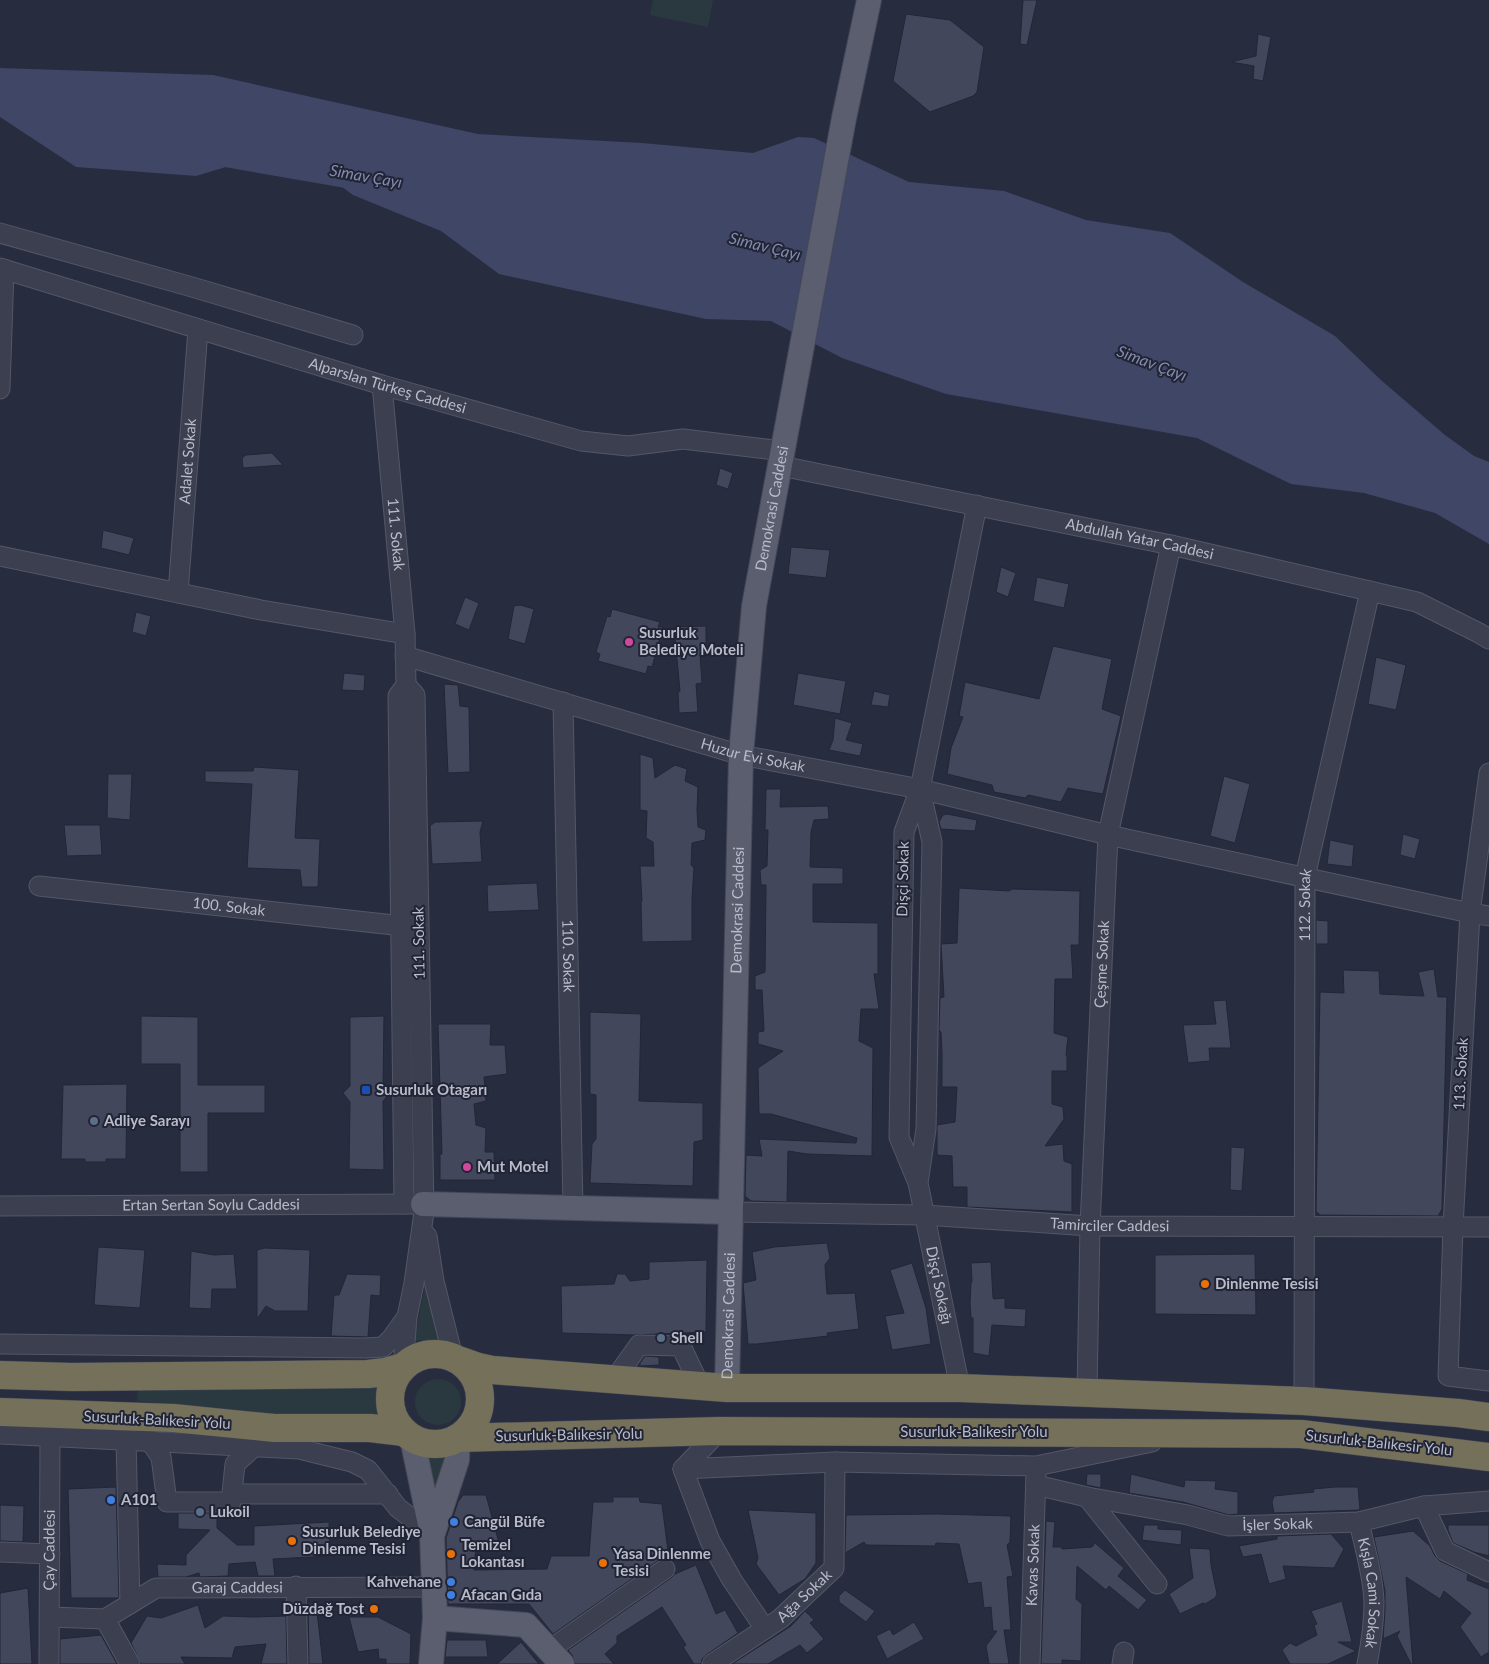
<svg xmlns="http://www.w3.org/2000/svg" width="1489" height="1664" font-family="Lato,sans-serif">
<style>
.green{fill:#2a3840}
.water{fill:#3f4666}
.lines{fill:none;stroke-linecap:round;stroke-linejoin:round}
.river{stroke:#3f4666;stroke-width:29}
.building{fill:#42475c;stroke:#232636}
.minor-casing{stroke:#545766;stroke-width:21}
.major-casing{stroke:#454858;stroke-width:26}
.highway-casing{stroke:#444756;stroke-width:29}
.minor{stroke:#3c3f4f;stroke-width:19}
.major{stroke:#5a5e6f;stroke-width:24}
.highway{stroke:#74705a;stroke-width:28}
.hotel-dot{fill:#d1479c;stroke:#212434;stroke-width:2}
.transit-dot{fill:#1a4fb4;stroke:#212434;stroke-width:2}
.service-dot{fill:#5c6f8a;stroke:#212434;stroke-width:2}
.food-dot{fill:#e8710a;stroke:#212434;stroke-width:2}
.shop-dot{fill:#3f7fe0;stroke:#212434;stroke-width:2}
.labels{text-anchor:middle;stroke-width:4;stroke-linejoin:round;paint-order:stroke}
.street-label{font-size:15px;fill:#b8bbc9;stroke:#212434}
.poi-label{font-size:15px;font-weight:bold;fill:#b8bbc9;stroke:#212434;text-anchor:start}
.water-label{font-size:16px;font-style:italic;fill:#838bae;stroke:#212434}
</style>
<rect width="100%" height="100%" fill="#282c3f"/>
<g class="green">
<polygon points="653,0 713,0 708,27 650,15"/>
<polygon points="427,1275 443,1340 414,1341"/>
<circle cx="438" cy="1402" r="23"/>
<polygon points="382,1380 383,1425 137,1401 138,1389"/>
<polygon points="425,1457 445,1457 435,1509"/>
</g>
<polygon class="water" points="0,68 213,75 478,134 642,143 753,153 798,137 814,138 909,182 1004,191 1086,220 1170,233 1243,282 1335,336 1382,381 1445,435 1474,456 1489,462 1489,544 1435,513 1364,493 1291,484 1197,438 946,394 842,358 771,321 706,319 499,274 441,231 353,195 305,160 276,152 196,176 76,167 0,117"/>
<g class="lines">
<polyline class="river" points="217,151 355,175"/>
</g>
<g class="building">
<polygon points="1023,0 1037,0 1027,45 1020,44"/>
<polygon points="906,14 950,20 984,47 977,92 973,96 930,112 893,81"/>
<polygon points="1258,34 1271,37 1263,81 1253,79 1254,66 1231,62 1256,56"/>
<polygon points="272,453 283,465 243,468 242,458 246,455"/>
<polygon points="720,468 733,473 728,489 716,485"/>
<polygon points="103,530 134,538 129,555 101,548"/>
<polygon points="791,547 830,550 826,578 788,574"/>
<polygon points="1001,567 1016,573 1008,597 996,592"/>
<polygon points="1037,577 1069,584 1064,608 1033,601"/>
<polygon points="465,597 479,603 469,630 455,624"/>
<polygon points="520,605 534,609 525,644 508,639 514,606"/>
<polygon points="612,609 660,622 658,627 663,627 652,667 648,666 646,674 598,661 600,654 596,652 607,616 610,617"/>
<polygon points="136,612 151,616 146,636 132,632"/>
<polygon points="706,626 706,654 700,654 702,683 696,684 698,712 679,713 678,692 680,691 674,627"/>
<polygon points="1053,646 1112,659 1102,709 1121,716 1103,794 1068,788 1061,802 1028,795 1025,798 994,792 992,785 947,774 951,748 963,717 959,716 965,682 1039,699"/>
<polygon points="1376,657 1406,665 1396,710 1368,704"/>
<polygon points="344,673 365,675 364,691 342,690"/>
<polygon points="798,673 846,681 840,714 793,705"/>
<polygon points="444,684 458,685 460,706 469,707 470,772 448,773"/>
<polygon points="874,691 890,695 888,707 871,705"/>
<polygon points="835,718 852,723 846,740 863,744 860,756 829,750 833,740"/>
<polygon points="640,754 653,758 655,778 675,765 687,769 685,781 698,787 697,810 698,827 706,830 705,840 692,843 691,865 694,868 692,898 692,941 642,942 641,902 642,901 640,866 654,866 653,842 646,838 647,811 640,810"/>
<polygon points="254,767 299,770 295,838 320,839 318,887 302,887 300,870 247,868 252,784 205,782 205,771 253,771"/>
<polygon points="108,774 132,774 130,820 107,818"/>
<polygon points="1224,776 1250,784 1235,843 1210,836"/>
<polygon points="766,789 781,789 780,807 828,806 829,819 814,820 811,832 810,867 843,868 843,884 813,884 813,922 878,923 878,974 874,974 879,1009 861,1009 859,1041 873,1048 872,1156 807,1154 788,1151 787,1202 751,1201 745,1196 746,1155 762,1156 759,1139 856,1143 857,1138 771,1114 759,1114 758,1068 783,1051 758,1044 758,1032 764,1031 762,990 755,990 755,976 765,972 766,885 761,885 760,870 767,866 768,830 765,830"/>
<polygon points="947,814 977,820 975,831 941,829 939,822 943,815"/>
<polygon points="483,821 480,832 482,862 432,864 430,826 435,822"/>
<polygon points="64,825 100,825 102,855 67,856"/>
<polygon points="1403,834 1420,839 1415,859 1400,855"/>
<polygon points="1330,840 1354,845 1352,867 1327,864"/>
<polygon points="537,883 539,910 488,912 487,885"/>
<polygon points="959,888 1009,891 1012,889 1080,891 1079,945 1071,945 1073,979 1055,979 1054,1033 1068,1037 1066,1055 1067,1057 1067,1071 1052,1071 1052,1104 1063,1107 1064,1119 1045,1146 1063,1144 1064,1161 1072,1164 1072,1212 967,1207 967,1187 953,1187 952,1156 937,1155 937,1125 955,1122 957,1087 942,1087 942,1053 941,1032 939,1030 940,998 944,997 941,944 957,943"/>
<polygon points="1316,920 1328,921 1328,944 1316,944"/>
<polygon points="1434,969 1438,997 1447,997 1442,1209 1438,1216 1320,1215 1316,1211 1320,992 1344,993 1343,970 1379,971 1380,994 1424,996 1418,972"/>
<polygon points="1226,1000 1231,1048 1209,1048 1210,1061 1188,1063 1183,1025 1216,1024 1213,1001"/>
<polygon points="590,1012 641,1014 639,1101 703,1103 703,1140 694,1142 693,1186 590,1183 592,1144 596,1139 596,1095 590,1094"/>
<polygon points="141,1016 198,1017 198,1085 265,1085 265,1113 208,1113 208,1172 180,1172 180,1064 141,1064"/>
<polygon points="384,1016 383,1087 390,1093 383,1101 384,1170 349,1169 350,1102 343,1093 350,1086 350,1017"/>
<polygon points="438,1024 491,1024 490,1045 505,1045 507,1074 484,1077 486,1101 474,1104 476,1125 486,1128 485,1152 494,1152 495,1180 440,1180 440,1154 442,1154"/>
<polygon points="127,1084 126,1159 106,1159 106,1162 85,1162 85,1159 61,1159 63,1085"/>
<polygon points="1231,1147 1245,1148 1242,1191 1230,1190"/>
<polygon points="827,1243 830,1258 825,1265 827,1294 855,1293 859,1329 827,1333 828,1336 757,1344 748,1344 743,1283 756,1280 752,1252 774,1247"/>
<polygon points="98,1247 145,1250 140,1308 94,1305"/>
<polygon points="265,1248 310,1250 308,1311 275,1311 266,1306 257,1319 257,1250"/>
<polygon points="191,1251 214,1255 234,1254 237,1289 212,1289 211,1309 189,1308"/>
<polygon points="1255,1254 1256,1315 1155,1314 1155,1255"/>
<polygon points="707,1260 706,1332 635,1335 562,1333 561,1286 614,1284 617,1274 625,1274 630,1281 649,1279 649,1262"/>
<polygon points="991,1262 993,1298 994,1299 1005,1298 1005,1308 1026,1309 1025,1327 992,1325 989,1356 973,1353 973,1318 971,1318 970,1303 971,1282 972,1282 971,1263"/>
<polygon points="912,1263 926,1308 931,1344 892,1350 885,1316 904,1313 890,1270"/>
<polygon points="347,1274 381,1275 380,1296 371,1295 368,1337 331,1336 334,1295 339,1295"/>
<polygon points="645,1356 659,1357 659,1365 640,1366 640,1363"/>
<polygon points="1087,1474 1101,1474 1101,1488 1086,1485"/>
<polygon points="1131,1474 1184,1487 1185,1480 1216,1481 1215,1489 1238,1492 1238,1514 1229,1515 1183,1502 1129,1493"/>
<polygon points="116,1487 119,1598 71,1598 68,1489"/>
<polygon points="1335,1487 1358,1487 1360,1510 1274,1513 1272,1502 1274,1496 1314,1492 1313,1489"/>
<polygon points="463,1495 486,1495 499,1543 476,1545 474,1570 547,1569 551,1556 589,1556 593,1502 613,1502 613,1497 639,1497 640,1502 662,1504 669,1559 664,1558 659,1560 553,1634 529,1604 448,1604 446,1538 458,1502"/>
<polygon points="0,1505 24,1506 23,1542 0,1541"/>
<polygon points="748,1510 816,1513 816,1563 805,1579 779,1595 756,1564 758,1558"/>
<polygon points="178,1513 217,1513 217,1528 237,1545 254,1545 254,1526 329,1522 330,1556 273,1559 275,1576 258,1576 255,1562 229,1564 228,1576 200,1577 199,1573 186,1577 158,1577 157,1564 186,1565 186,1555 210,1530 178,1529"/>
<polygon points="937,1514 1011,1516 1010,1542 1007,1545 1013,1576 1007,1577 1011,1630 1004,1630 1009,1664 989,1664 986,1646 997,1631 993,1631 991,1607 984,1608 981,1582 968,1584 959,1544 936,1543 935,1546 866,1545 864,1542 845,1553 846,1515"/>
<polygon points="1046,1521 1055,1522 1053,1547 1062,1547 1062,1549 1092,1547 1095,1543 1124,1568 1118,1576 1147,1600 1138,1610 1109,1586 1106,1590 1077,1566 1076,1599 1082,1604 1081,1661 1062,1660 1062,1664 1041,1664"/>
<polygon points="1144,1525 1158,1525 1158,1529 1182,1530 1181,1545 1142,1540"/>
<polygon points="1448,1525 1489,1525 1489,1556 1474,1552 1453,1543 1448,1530"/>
<polygon points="1413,1531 1430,1546 1435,1556 1440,1561 1468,1574 1467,1580 1489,1589 1489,1652 1481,1657 1460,1627 1471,1613 1444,1591 1440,1599 1406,1577 1413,1664 1411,1664 1397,1636 1400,1631 1383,1639 1385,1610 1385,1591 1374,1537"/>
<polygon points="1331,1534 1344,1549 1334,1568 1283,1566 1286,1579 1269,1584 1261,1554 1243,1557 1239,1546 1277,1539 1277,1536"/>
<polygon points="1189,1548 1210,1549 1211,1565 1217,1594 1215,1598 1205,1604 1203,1603 1180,1614 1169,1594 1193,1578"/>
<polygon points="696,1565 716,1614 725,1610 738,1633 706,1655 702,1659 701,1664 694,1664 683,1647 686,1645 662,1607 617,1636 617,1643 605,1654 614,1664 575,1664 572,1655 568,1650 671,1578 675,1574"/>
<polygon points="28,1588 32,1664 0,1664 0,1593"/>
<polygon points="845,1590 875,1611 866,1622 839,1602 839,1596"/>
<polygon points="1342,1601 1352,1642 1338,1642 1356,1651 1328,1664 1290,1664 1282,1650 1290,1643 1296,1646 1317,1635 1314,1625 1317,1624 1311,1611"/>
<polygon points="308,1603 316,1603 323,1664 309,1664"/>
<polygon points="198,1605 205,1628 223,1616 253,1617 286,1616 287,1664 261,1664 266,1644 235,1647 232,1658 181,1657 185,1664 141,1664 131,1643 147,1616 161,1618"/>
<polygon points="805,1611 814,1620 810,1623 824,1639 807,1653 800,1645 768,1664 732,1664 791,1626"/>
<polygon points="349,1617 378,1617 411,1634 410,1664 386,1664 386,1659 379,1659 378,1649 358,1652"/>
<polygon points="914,1622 924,1639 887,1659 876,1636 890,1629 893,1635"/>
<polygon points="101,1635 117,1664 60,1664 60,1639"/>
<polygon points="447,1640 486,1640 488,1657 445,1657"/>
<polygon points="521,1642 539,1664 497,1664"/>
</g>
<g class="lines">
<defs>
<g id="minor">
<polyline points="0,233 192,287 353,335"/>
<path id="s1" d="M0 268 382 385 581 441 628 446 683 439 783 451"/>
<path id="s2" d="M382 385 405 634 406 685 398 696 404 1204"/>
<polyline points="0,389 4,269"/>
<path id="s3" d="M781 466 1171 545 1417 602 1479 633 1489 639"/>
<polyline points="0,556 261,610 405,634"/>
<path id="s4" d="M178 593 198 329"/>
<path id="s5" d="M405 656 741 755 920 789 1108 835 1470 913 1489 916"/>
<path id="s6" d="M563 702 573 1208"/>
<polyline points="1489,773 1470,913 1453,1227 1448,1376 1489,1381"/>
<polyline points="920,789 977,505"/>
<path id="s7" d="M39 886 412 927"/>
<path id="s8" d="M918 1183 926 1129 932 842 920 789 904 832 899 1137 918 1183 960 1388"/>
<path id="s9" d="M0 1206 417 1204"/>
<path id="s10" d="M730 1212 924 1215 1090 1226 1489 1227"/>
<polyline points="427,1236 434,1281 453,1357"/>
<polyline points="0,1344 365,1348 383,1347 391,1339 406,1318"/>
<polyline points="403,1367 407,1317 414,1283 424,1212 415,695 406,685"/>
<polyline points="614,1380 639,1345 681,1346 700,1386"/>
<path id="s11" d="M1087 1392 1090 1226 1108 835 1171 545"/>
<path id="s12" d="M1304 1401 1305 877 1370 591"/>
<polyline points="0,1434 299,1449 352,1462 368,1470 398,1508 432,1534"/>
<polyline points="145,1434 161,1457 167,1502 231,1502 235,1464 259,1442"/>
<polyline points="126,1440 130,1604"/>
<polyline points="683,1469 835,1462 1036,1466 1152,1442"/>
<polyline points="683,1469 710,1541 732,1580 765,1629"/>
<polyline points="683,1469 719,1431"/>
<path id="s13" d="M1036 1485 1087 1497 1188 1515 1228 1526 1359 1522 1424 1506 1445 1551 1489 1572"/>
<polyline points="232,1494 388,1494"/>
<polyline points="1087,1497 1157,1584"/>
<polyline points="1424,1506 1489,1501"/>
<path id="s14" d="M1359 1522C1365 1549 1373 1575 1374 1602 1374 1623 1371 1644 1367 1664"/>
<polyline points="0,1552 50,1554"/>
<polyline points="296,1586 298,1664"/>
<path id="s15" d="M50 1617 105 1619 156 1588 434 1587"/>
<polyline points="105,1619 130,1664"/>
<polyline points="549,1650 665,1569"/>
<path id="s16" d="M49 1664 50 1436"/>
<path id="s17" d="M712 1664 780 1619 834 1568 835 1462"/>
<path id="s18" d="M1030 1664 1036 1473"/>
<polyline points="1122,1664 1124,1652"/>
</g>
<g id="major">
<polyline points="423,1204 730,1212"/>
<path id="s19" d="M727 1388 741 755 754 606 844 118 869 0"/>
<polyline points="412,1438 432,1534 435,1618 431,1664"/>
<polyline points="433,1533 457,1460 458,1438"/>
<polyline points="435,1618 526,1625 562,1664"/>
</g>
<g id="highway">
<circle cx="435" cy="1399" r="45"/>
<polyline points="461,1361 478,1367 492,1370 727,1388 960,1388 1304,1401 1458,1413 1489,1417"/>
<polyline points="0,1375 72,1377 368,1374 385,1372 403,1367"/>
<polyline points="0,1412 173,1418 274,1428 370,1428 404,1432"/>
<polyline points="458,1438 719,1431 1301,1434 1489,1457"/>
</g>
</defs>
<use href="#minor" class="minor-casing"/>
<use href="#major" class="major-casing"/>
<use href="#highway" class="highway-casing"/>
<use href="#minor" class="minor"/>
<use href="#major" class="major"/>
<use href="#highway" class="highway"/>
</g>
<g class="hotel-dot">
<circle cx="629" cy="642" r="5"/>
<circle cx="467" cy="1167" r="5"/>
</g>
<rect class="transit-dot" x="361" y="1085" width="10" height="10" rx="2.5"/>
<g class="service-dot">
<circle cx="94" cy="1121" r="5"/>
<circle cx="661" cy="1338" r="5"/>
<circle cx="200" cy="1512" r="5"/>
</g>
<g class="food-dot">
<circle cx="1205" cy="1284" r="5"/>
<circle cx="292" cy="1541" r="5"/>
<circle cx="451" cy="1554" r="5"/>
<circle cx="603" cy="1563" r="5"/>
<circle cx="374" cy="1609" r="5"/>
</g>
<g class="shop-dot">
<circle cx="111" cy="1500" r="5"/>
<circle cx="454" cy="1522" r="5"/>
<circle cx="451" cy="1582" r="5"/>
<circle cx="451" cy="1595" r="5"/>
</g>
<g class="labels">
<g class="street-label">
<text dy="5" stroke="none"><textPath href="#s1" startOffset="405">Alparslan Türkeş Caddesi</textPath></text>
<text dy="5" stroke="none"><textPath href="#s4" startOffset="132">Adalet Sokak</textPath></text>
<text dy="5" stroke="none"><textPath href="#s19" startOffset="882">Demokrasi Caddesi</textPath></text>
<text dy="5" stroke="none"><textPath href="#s2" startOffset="150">111. Sokak</textPath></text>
<text dy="5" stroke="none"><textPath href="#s3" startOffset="366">Abdullah Yatar Caddesi</textPath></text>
<text dy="5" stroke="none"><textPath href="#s5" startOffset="362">Huzur Evi Sokak</textPath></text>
<text transform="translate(903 879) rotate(-89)" y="5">Dişçi Sokak</text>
<text dy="5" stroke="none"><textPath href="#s12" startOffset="496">112. Sokak</textPath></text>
<text dy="5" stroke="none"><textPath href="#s7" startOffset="191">100. Sokak</textPath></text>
<text dy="5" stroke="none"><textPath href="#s19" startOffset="478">Demokrasi Caddesi</textPath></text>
<text transform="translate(419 943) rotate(-91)" y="5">111. Sokak</text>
<text dy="5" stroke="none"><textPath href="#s6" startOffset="254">110. Sokak</textPath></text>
<text dy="5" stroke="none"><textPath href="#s11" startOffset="428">Çeşme Sokak</textPath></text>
<text transform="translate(1461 1074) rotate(-87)" y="5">113. Sokak</text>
<text dy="5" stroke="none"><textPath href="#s9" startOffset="211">Ertan Sertan Soylu Caddesi</textPath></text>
<text dy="5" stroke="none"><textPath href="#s10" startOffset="380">Tamirciler Caddesi</textPath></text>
<text dy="5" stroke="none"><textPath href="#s8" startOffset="901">Dişçi Sokağı</textPath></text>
<text dy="5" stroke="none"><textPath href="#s19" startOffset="72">Demokrasi Caddesi</textPath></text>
<text transform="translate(157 1420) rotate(3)" y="5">Susurluk-Balıkesir Yolu</text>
<text x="974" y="1437">Susurluk-Balıkesir Yolu</text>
<text transform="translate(569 1435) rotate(-1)" y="5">Susurluk-Balıkesir Yolu</text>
<text transform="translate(1379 1443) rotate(6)" y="5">Susurluk-Balıkesir Yolu</text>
<text dy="5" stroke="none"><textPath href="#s13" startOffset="246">İşler Sokak</textPath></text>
<text dy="5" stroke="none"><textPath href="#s16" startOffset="114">Çay Caddesi</textPath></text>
<text dy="5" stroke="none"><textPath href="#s18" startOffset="99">Kavas Sokak</textPath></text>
<text dy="5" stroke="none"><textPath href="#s15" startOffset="196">Garaj Caddesi</textPath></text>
<text dy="5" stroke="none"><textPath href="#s14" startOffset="72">Kışla Cami Sokak</textPath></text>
<text dy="5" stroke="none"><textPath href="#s17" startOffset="115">Ağa Sokak</textPath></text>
</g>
<g class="poi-label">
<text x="639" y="638">Susurluk<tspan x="639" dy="17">Belediye Moteli</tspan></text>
<text x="376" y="1095">Susurluk Otagarı</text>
<text x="104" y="1126">Adliye Sarayı</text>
<text x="477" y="1172">Mut Motel</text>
<text x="1215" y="1289">Dinlenme Tesisi</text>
<text x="671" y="1343">Shell</text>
<text x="121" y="1505">A101</text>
<text x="210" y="1517">Lukoil</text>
<text x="464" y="1527">Cangül Büfe</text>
<text x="302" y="1537">Susurluk Belediye<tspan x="302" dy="17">Dinlenme Tesisi</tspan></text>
<text x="461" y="1550">Temizel<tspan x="461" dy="17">Lokantası</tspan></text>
<text x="613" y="1559">Yasa Dinlenme<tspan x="613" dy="17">Tesisi</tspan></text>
<text x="441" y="1587" text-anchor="end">Kahvehane</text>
<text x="461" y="1600">Afacan Gıda</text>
<text x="364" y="1614" text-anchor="end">Düzdağ Tost</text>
</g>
<g class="water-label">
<text transform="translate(366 176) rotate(10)" y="6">Simav Çayı</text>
<text transform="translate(765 246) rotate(14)" y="6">Simav Çayı</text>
<text transform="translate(1152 363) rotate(21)" y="6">Simav Çayı</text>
</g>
</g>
</svg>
